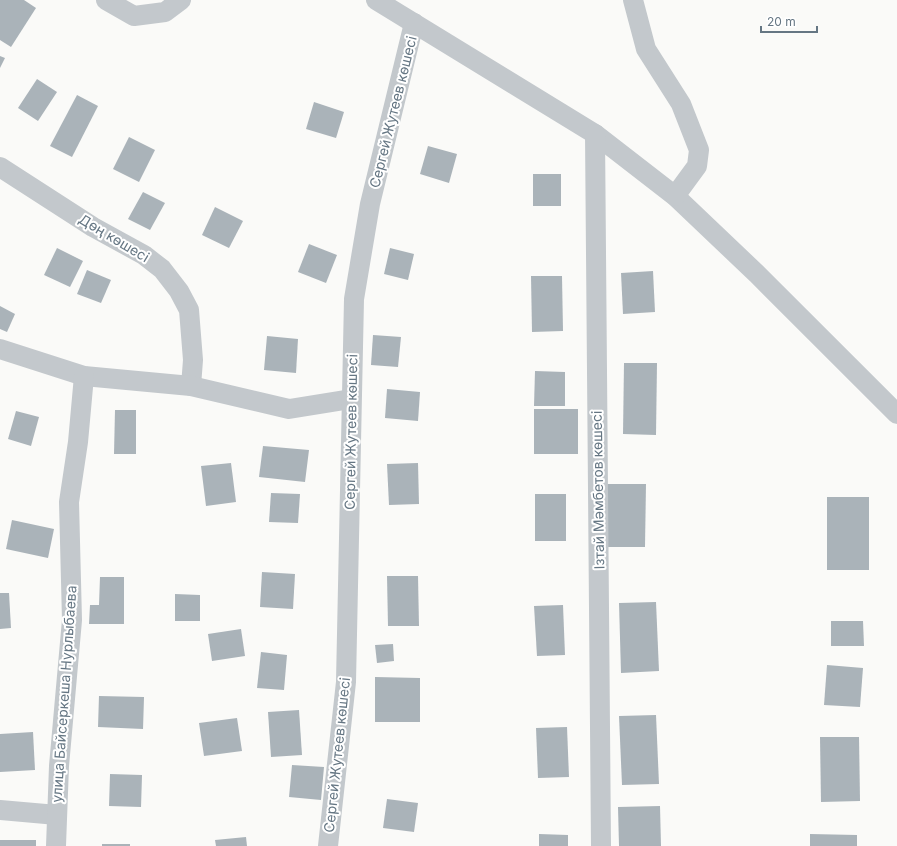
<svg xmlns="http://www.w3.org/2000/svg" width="897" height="846" font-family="Inter,sans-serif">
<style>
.building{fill:#aab3b9}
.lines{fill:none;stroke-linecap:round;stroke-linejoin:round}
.minor{stroke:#c3c8cc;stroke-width:20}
.labels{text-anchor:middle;stroke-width:4;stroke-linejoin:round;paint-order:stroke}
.street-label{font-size:14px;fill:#657683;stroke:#fff}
</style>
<rect width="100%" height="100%" fill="#fafaf8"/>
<g class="building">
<polygon points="0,0 24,0 36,8 11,47 0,40"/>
<polygon points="0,56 5,58 0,68"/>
<polygon points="37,79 57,92 38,121 18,108"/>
<polygon points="77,95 98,106 72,157 50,146"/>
<polygon points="314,102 344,112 336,138 306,129"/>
<polygon points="129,137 155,150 139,182 113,169"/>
<polygon points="428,146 457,154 449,183 420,174"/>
<rect x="533" y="174" width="28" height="32"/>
<polygon points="143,192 165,203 150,230 128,219"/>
<polygon points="215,207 243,221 229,248 202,235"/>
<polygon points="309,244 337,255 326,283 298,272"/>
<polygon points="57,248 83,261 70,287 44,275"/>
<polygon points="390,248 414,254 408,280 384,274"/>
<polygon points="87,270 111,280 101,303 77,294"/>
<polygon points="653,271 655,312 623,314 621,273"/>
<polygon points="531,276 562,276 563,331 532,332"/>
<polygon points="0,306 15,314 7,332 0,329"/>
<polygon points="373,335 401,337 398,367 371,365"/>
<polygon points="267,336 298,339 296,373 264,370"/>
<polygon points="624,363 657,363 656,435 623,434"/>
<polygon points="535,371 565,372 565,406 534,406"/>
<polygon points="387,389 420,392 418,421 385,418"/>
<rect x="534" y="409" width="44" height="45"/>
<polygon points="115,410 136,410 136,454 114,454"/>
<polygon points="16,411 39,417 31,446 8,439"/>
<polygon points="263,446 309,450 305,482 259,477"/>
<polygon points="231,463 236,502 206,506 201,466"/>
<polygon points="418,463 419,504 389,505 387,464"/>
<polygon points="605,484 646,484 645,547 604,547"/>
<polygon points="271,493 300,494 298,523 269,522"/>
<rect x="535" y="494" width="31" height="47"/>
<rect x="827" y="497" width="42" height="73"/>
<polygon points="12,520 54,529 48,558 6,549"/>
<polygon points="262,572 295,574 293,609 260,607"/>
<polygon points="387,576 418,576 419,626 388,626"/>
<polygon points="100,577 124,577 124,624 89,624 90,605 99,605"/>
<polygon points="0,593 9,593 11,628 0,629"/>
<polygon points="175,594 200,595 200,621 175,621"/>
<polygon points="656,602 659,671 621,673 619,603"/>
<polygon points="563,605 565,655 537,656 534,606"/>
<polygon points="831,621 863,621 864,646 831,646"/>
<polygon points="241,629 245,656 212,661 208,634"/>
<polygon points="393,644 394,661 377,663 375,645"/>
<polygon points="261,652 287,655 284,690 257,688"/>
<polygon points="827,665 863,668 860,707 824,705"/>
<polygon points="375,677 420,678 420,722 375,722"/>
<polygon points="99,696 144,697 143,729 98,727"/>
<polygon points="299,710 302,755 271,757 268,712"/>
<polygon points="656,715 659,784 622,785 619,716"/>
<polygon points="237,718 242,751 204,756 199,723"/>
<polygon points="567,727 569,777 538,778 536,728"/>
<polygon points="33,732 35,770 0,772 0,734"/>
<polygon points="820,737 859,737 860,801 821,802"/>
<polygon points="292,765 324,767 321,800 289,797"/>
<polygon points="110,774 142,775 141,807 109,806"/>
<polygon points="387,799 418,803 414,832 383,828"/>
<polygon points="660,806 661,846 619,846 618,807"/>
<polygon points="539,834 568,835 568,846 539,846"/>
<polygon points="810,834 857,835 857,846 810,846"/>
<polygon points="246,837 247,846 216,846 215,840"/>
<rect x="0" y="840" width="36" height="6"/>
<rect x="102" y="844" width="28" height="2"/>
</g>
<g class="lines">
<g class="minor">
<polyline points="106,0 134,16 165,12 181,0"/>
<polyline points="376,0 595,134 675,196 757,274 897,414"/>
<polyline points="633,0 646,49 681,104 699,150 697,166 675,196"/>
<polyline points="595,134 601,846"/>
<polyline points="0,167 93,227 144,255 162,269 179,291 189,310 193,360 191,386"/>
<polyline points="0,349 84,376 191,386 289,409 351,399"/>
<polyline points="0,810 57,815"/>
<polyline points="56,846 59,766 72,620 69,502 78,442 84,376"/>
<polyline points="328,846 346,682 354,299 370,204 414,23"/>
</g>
</g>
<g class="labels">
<g class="street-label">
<text transform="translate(393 112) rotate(-76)" y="5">Сергей Жутеев көшесі</text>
<text transform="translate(114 238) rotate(31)" y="5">Дөң көшесі</text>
<text transform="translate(351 432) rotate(-89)" y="5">Сергей Жутеев көшесі</text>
<text transform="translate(598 490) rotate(-91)" y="5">Ізтай Мәмбетов көшесі</text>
<text transform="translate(64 694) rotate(-86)" y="5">улица Байсеркеша Нурлыбаева</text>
<text transform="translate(337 755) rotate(-84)" y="5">Сергей Жутеев көшесі</text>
</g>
</g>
<path d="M761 26v6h56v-6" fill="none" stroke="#657683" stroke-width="2"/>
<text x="767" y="26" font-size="12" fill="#657683" stroke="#ffffff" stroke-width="3" paint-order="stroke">20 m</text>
</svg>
